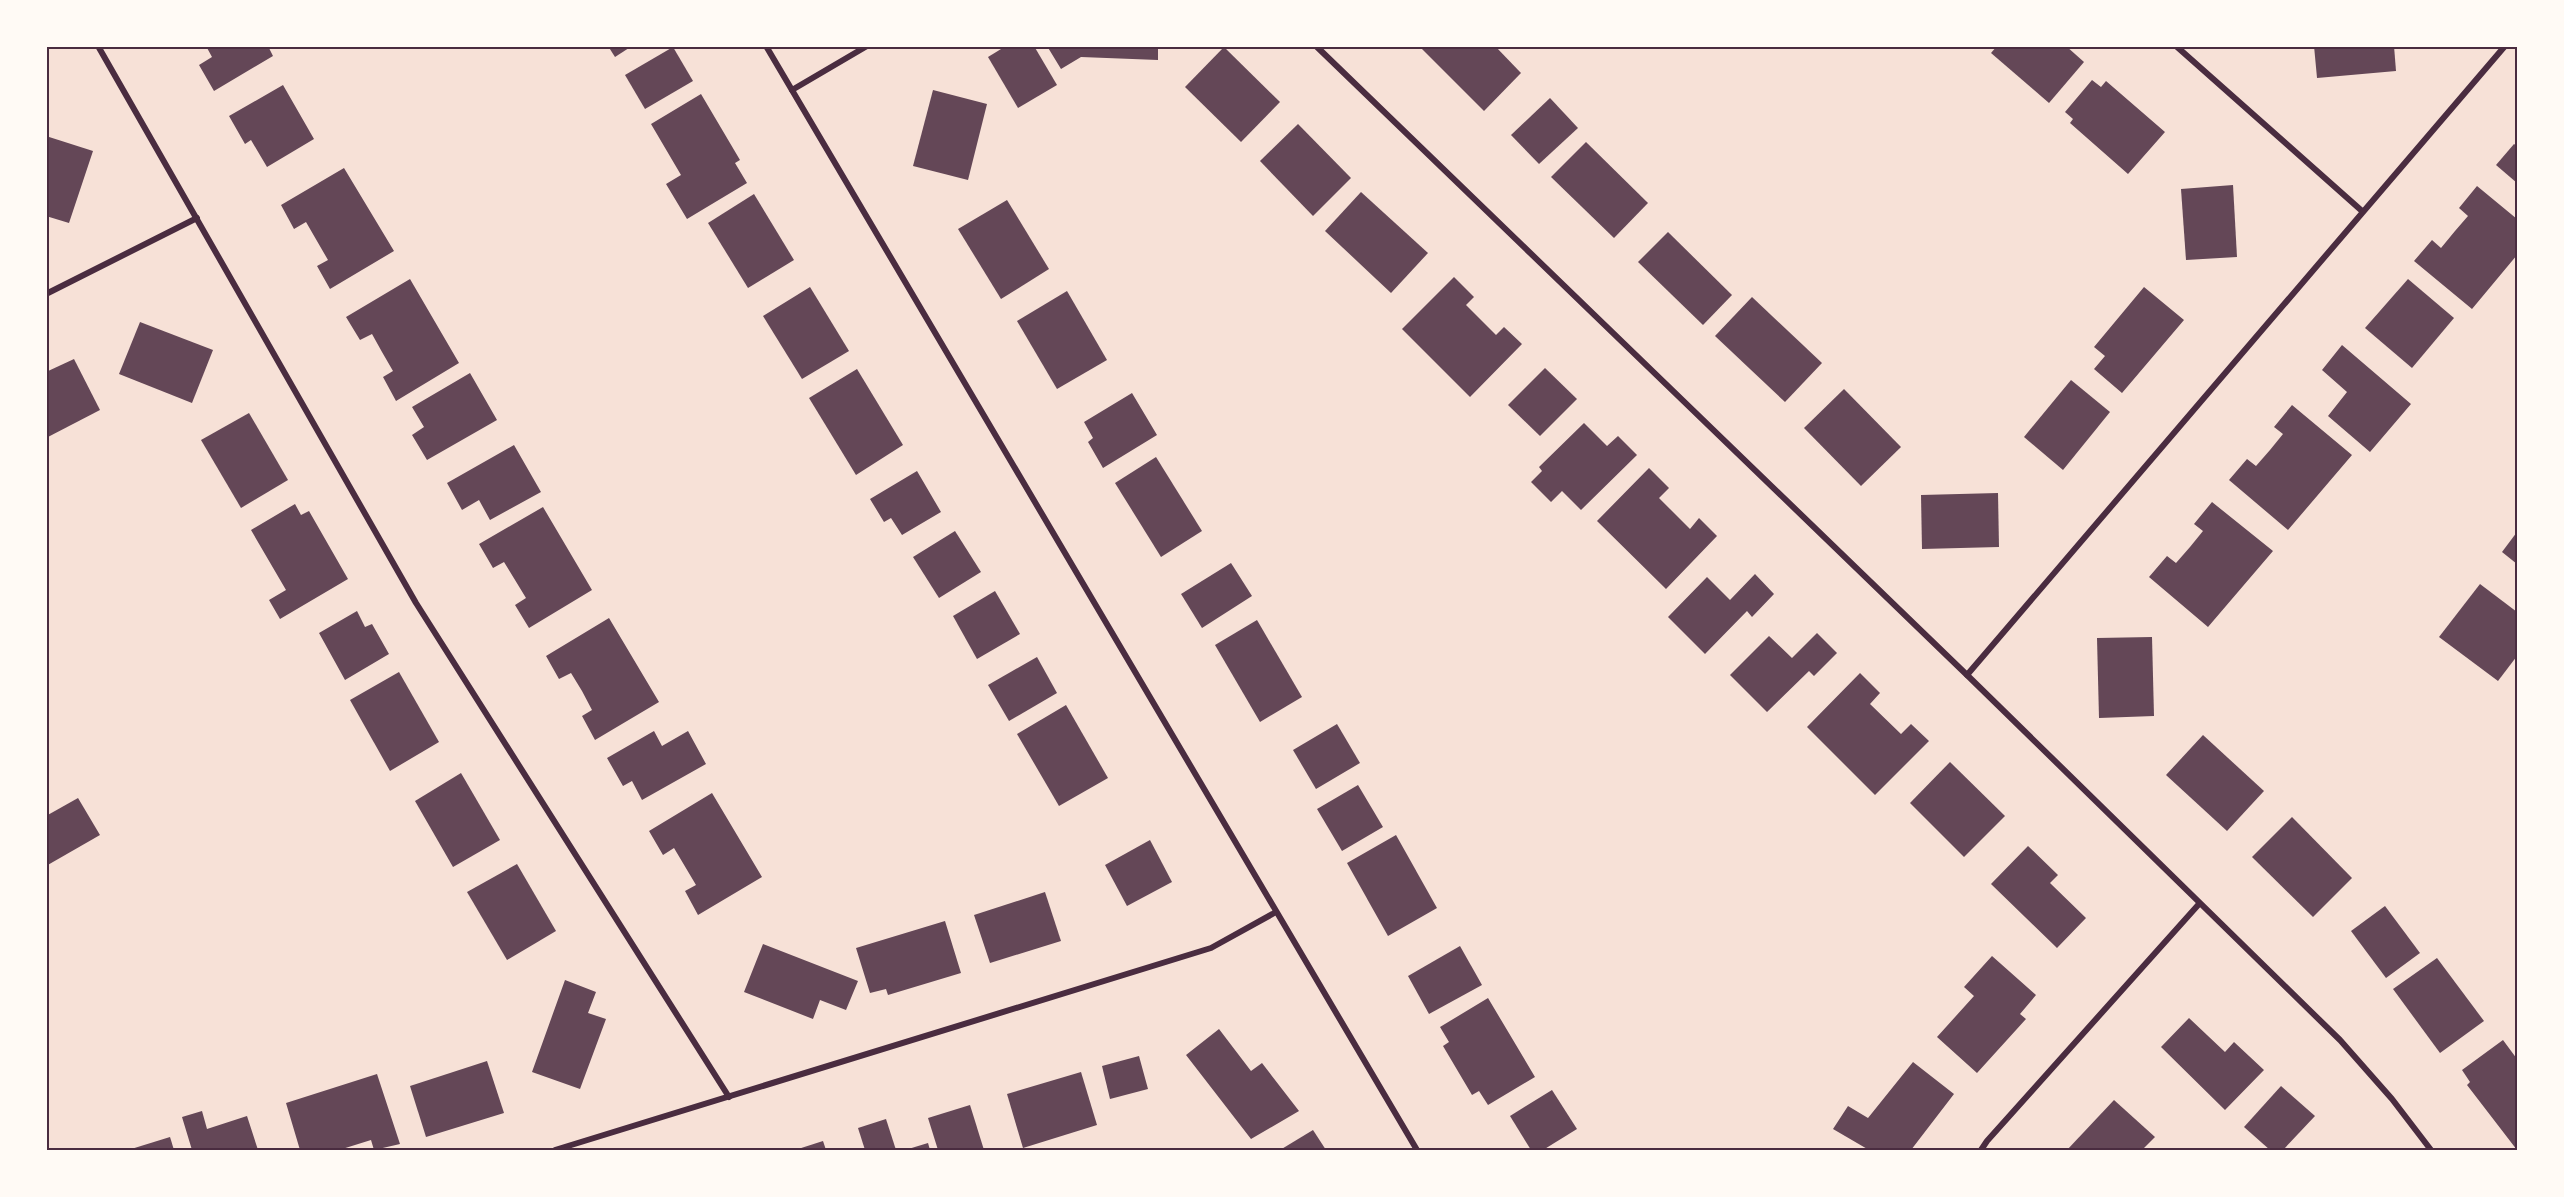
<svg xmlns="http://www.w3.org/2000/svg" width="2564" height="1197" font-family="Figtree,sans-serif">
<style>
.building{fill:#644757}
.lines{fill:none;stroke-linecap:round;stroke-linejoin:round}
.minor{stroke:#4a2c40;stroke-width:6}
.neatline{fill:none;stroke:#4a2c40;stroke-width:2}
</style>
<rect width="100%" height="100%" fill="#f7e1d7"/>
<g class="building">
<polygon points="206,46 268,46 273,56 214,91 199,65 212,57"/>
<polygon points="608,46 632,46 615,57"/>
<polygon points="1006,46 1034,46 1057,85 1018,108 988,57"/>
<polygon points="1047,46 1158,46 1158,60 1081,57 1061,69"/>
<polygon points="1419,46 1495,46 1521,73 1484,111"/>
<polygon points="1997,46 2066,46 2084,62 2049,103 1991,53"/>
<polygon points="2314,46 2394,46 2396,71 2317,78"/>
<polygon points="673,47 693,81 645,109 625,75"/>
<polygon points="1224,47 1280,102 1241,142 1185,87"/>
<polygon points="2092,80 2101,87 2106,81 2165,132 2128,174 2070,123 2073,119 2065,112"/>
<polygon points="283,85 314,139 267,167 251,140 245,144 229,116"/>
<polygon points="933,90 987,104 968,180 913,166"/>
<polygon points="701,94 740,160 735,163 747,183 687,219 666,184 681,175 651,124"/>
<polygon points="1550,98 1578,128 1539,164 1511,135"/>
<polygon points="1298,124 1351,178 1313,216 1260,161"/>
<polygon points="46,136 93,151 69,223 46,216"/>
<polygon points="1586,142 1648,203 1614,238 1551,177"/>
<polygon points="2514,144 2517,146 2517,183 2496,165"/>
<polygon points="344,168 394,251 330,289 317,266 328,260 306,222 294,229 281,205"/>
<polygon points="2233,185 2237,257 2186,260 2181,189"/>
<polygon points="2477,186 2517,219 2517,255 2472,309 2414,261 2432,240 2441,248 2455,231 2468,216 2459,208"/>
<polygon points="1361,192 1428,253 1391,293 1325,231"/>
<polygon points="754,194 794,260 748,288 708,223"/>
<polygon points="1007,200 1049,269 1001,299 958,229"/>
<polygon points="1668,232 1732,295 1703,325 1638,262"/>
<polygon points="1454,277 1474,297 1466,305 1496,335 1504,327 1522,344 1470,397 1402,329"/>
<polygon points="410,279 459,363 396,401 383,377 393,371 382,352 372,334 360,340 346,317"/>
<polygon points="2408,279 2454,318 2412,368 2365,328"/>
<polygon points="810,287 849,351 802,379 763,316"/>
<polygon points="2144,287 2184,320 2122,393 2094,369 2105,356 2094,347"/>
<polygon points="1067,291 1107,360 1057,389 1017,321"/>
<polygon points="1752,297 1822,363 1785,402 1715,336"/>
<polygon points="140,322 213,350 192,403 119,374"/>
<polygon points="2342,345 2411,404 2370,452 2328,416 2347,392 2322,370"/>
<polygon points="74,359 100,410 46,438 46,372"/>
<polygon points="1545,368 1577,399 1540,436 1508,405"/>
<polygon points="857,369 903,445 856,475 809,398"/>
<polygon points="470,373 497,420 427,460 412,435 424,427 412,407"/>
<polygon points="2071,380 2110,412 2063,470 2024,437"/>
<polygon points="1844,389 1901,447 1861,486 1804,428"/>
<polygon points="1132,393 1157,435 1103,468 1088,442 1093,438 1084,422"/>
<polygon points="2292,405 2352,455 2288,530 2229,480 2247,459 2256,466 2270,450 2283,434 2274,427"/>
<polygon points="249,413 288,480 241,508 201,440"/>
<polygon points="1584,423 1607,446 1618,436 1637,455 1581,510 1562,491 1551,502 1531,482 1542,471 1539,467"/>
<polygon points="514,445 541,492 490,520 479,500 462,510 447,483"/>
<polygon points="1156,457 1202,531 1161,557 1115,483"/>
<polygon points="1649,468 1669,488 1659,498 1690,529 1699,518 1717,536 1666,589 1597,521"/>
<polygon points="917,471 941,512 902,535 891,518 884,522 870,499"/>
<polygon points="1998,493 1999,547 1922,549 1921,495"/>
<polygon points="2212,502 2273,551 2208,627 2149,577 2167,556 2176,563 2190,547 2203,531 2194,524"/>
<polygon points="295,504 301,515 309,511 348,579 280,619 269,600 286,590 251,530"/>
<polygon points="543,507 592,590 529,628 515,605 526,598 504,562 493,568 479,544"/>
<polygon points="955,531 981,572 939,598 913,557"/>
<polygon points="2517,532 2517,564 2502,552"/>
<polygon points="1231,563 1252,596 1202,628 1181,594"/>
<polygon points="1755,574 1774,594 1752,617 1747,611 1705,654 1668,617 1707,577 1730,600"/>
<polygon points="2480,584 2517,612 2517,656 2498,681 2439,637"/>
<polygon points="995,591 1020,634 977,659 953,616"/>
<polygon points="357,611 365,627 372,624 389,654 345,680 319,633"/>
<polygon points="609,618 659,702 595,740 582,716 592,710 582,691 571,673 559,679 546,656"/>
<polygon points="1257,620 1302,697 1260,722 1215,645"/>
<polygon points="1817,633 1837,653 1814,676 1809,671 1767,712 1730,675 1769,636 1792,658"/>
<polygon points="2152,637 2154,716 2099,718 2097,638"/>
<polygon points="1037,657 1057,693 1009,721 988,685"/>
<polygon points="399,672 439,742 390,771 350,700"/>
<polygon points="1860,673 1880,693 1870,704 1901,734 1911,724 1929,741 1875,795 1807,727"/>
<polygon points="1066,705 1108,778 1059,806 1017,734"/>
<polygon points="1337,724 1360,763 1316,789 1293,750"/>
<polygon points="654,731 662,746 688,731 706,764 642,800 632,781 623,786 607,758"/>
<polygon points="2203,735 2264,791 2227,831 2166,775"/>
<polygon points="1950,762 2005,816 1964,857 1910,803"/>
<polygon points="461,773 500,840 453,867 415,801"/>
<polygon points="1358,785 1383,827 1342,851 1317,809"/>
<polygon points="712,793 762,877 698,915 685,891 696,885 674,848 663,855 649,831"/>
<polygon points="78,798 100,835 46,866 46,816"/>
<polygon points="2292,817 2352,878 2313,917 2252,857"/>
<polygon points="1396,835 1437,908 1388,936 1347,863"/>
<polygon points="1150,840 1172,882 1127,906 1105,865"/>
<polygon points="2028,846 2058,875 2050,883 2086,918 2057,948 1991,884"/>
<polygon points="517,864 556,931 507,960 467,892"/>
<polygon points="1045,892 1061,941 990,963 974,915"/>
<polygon points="2385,906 2420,953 2386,978 2351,931"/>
<polygon points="945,921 961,973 888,995 886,989 870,993 856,948"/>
<polygon points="763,944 858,981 846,1010 820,1000 813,1019 744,992"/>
<polygon points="1460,946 1482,985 1429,1014 1408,976"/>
<polygon points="1992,956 2036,995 2020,1014 2026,1019 1977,1073 1937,1037 1974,996 1964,987"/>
<polygon points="2437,958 2484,1021 2440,1053 2393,989"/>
<polygon points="565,980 596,992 588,1013 606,1019 580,1089 532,1072"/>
<polygon points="1488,998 1535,1077 1488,1105 1479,1091 1472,1095 1443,1046 1449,1042 1440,1027"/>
<polygon points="2189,1018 2225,1052 2234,1042 2264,1070 2225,1110 2161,1047"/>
<polygon points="1219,1029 1251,1071 1262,1063 1299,1111 1251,1139 1186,1055"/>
<polygon points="2503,1040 2517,1059 2517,1150 2467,1085 2470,1082 2462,1070"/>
<polygon points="1139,1056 1148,1089 1110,1099 1102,1066"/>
<polygon points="487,1061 504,1113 426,1137 410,1086"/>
<polygon points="1913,1062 1954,1094 1911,1150 1869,1150 1833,1129 1848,1106 1868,1118"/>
<polygon points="1081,1072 1097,1125 1023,1148 1007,1094"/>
<polygon points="377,1074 400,1144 374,1150 371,1140 339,1150 300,1150 286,1103"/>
<polygon points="2281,1086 2315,1116 2283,1150 2270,1150 2244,1127"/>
<polygon points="1552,1090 1577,1129 1543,1150 1531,1150 1510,1116"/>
<polygon points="2114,1100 2155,1137 2142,1150 2067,1150"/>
<polygon points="970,1105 984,1150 938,1150 928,1118"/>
<polygon points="202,1111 207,1129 247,1116 258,1150 192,1150 182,1117"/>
<polygon points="886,1119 896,1150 865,1150 858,1128"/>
<polygon points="1313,1130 1326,1150 1280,1150"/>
<polygon points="170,1137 174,1150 128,1150"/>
<polygon points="823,1141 826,1150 795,1150"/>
<polygon points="928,1143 930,1150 905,1150"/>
</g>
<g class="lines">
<g class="minor">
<polyline points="98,46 416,603 729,1097"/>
<polyline points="766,46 1417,1150"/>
<polyline points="1316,46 1967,675 2340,1040 2392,1099 2431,1150"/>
<polyline points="2176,46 2362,211"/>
<polyline points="792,90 867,46"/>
<polyline points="46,294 197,218"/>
<polyline points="1967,675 2505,46"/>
<polyline points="555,1150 1211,948 1276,912"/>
<polyline points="1981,1150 1987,1141 2199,904"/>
</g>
</g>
<rect width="2564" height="1197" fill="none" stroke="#fffaf5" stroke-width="96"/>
<rect x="48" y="48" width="2468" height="1101" class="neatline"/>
</svg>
